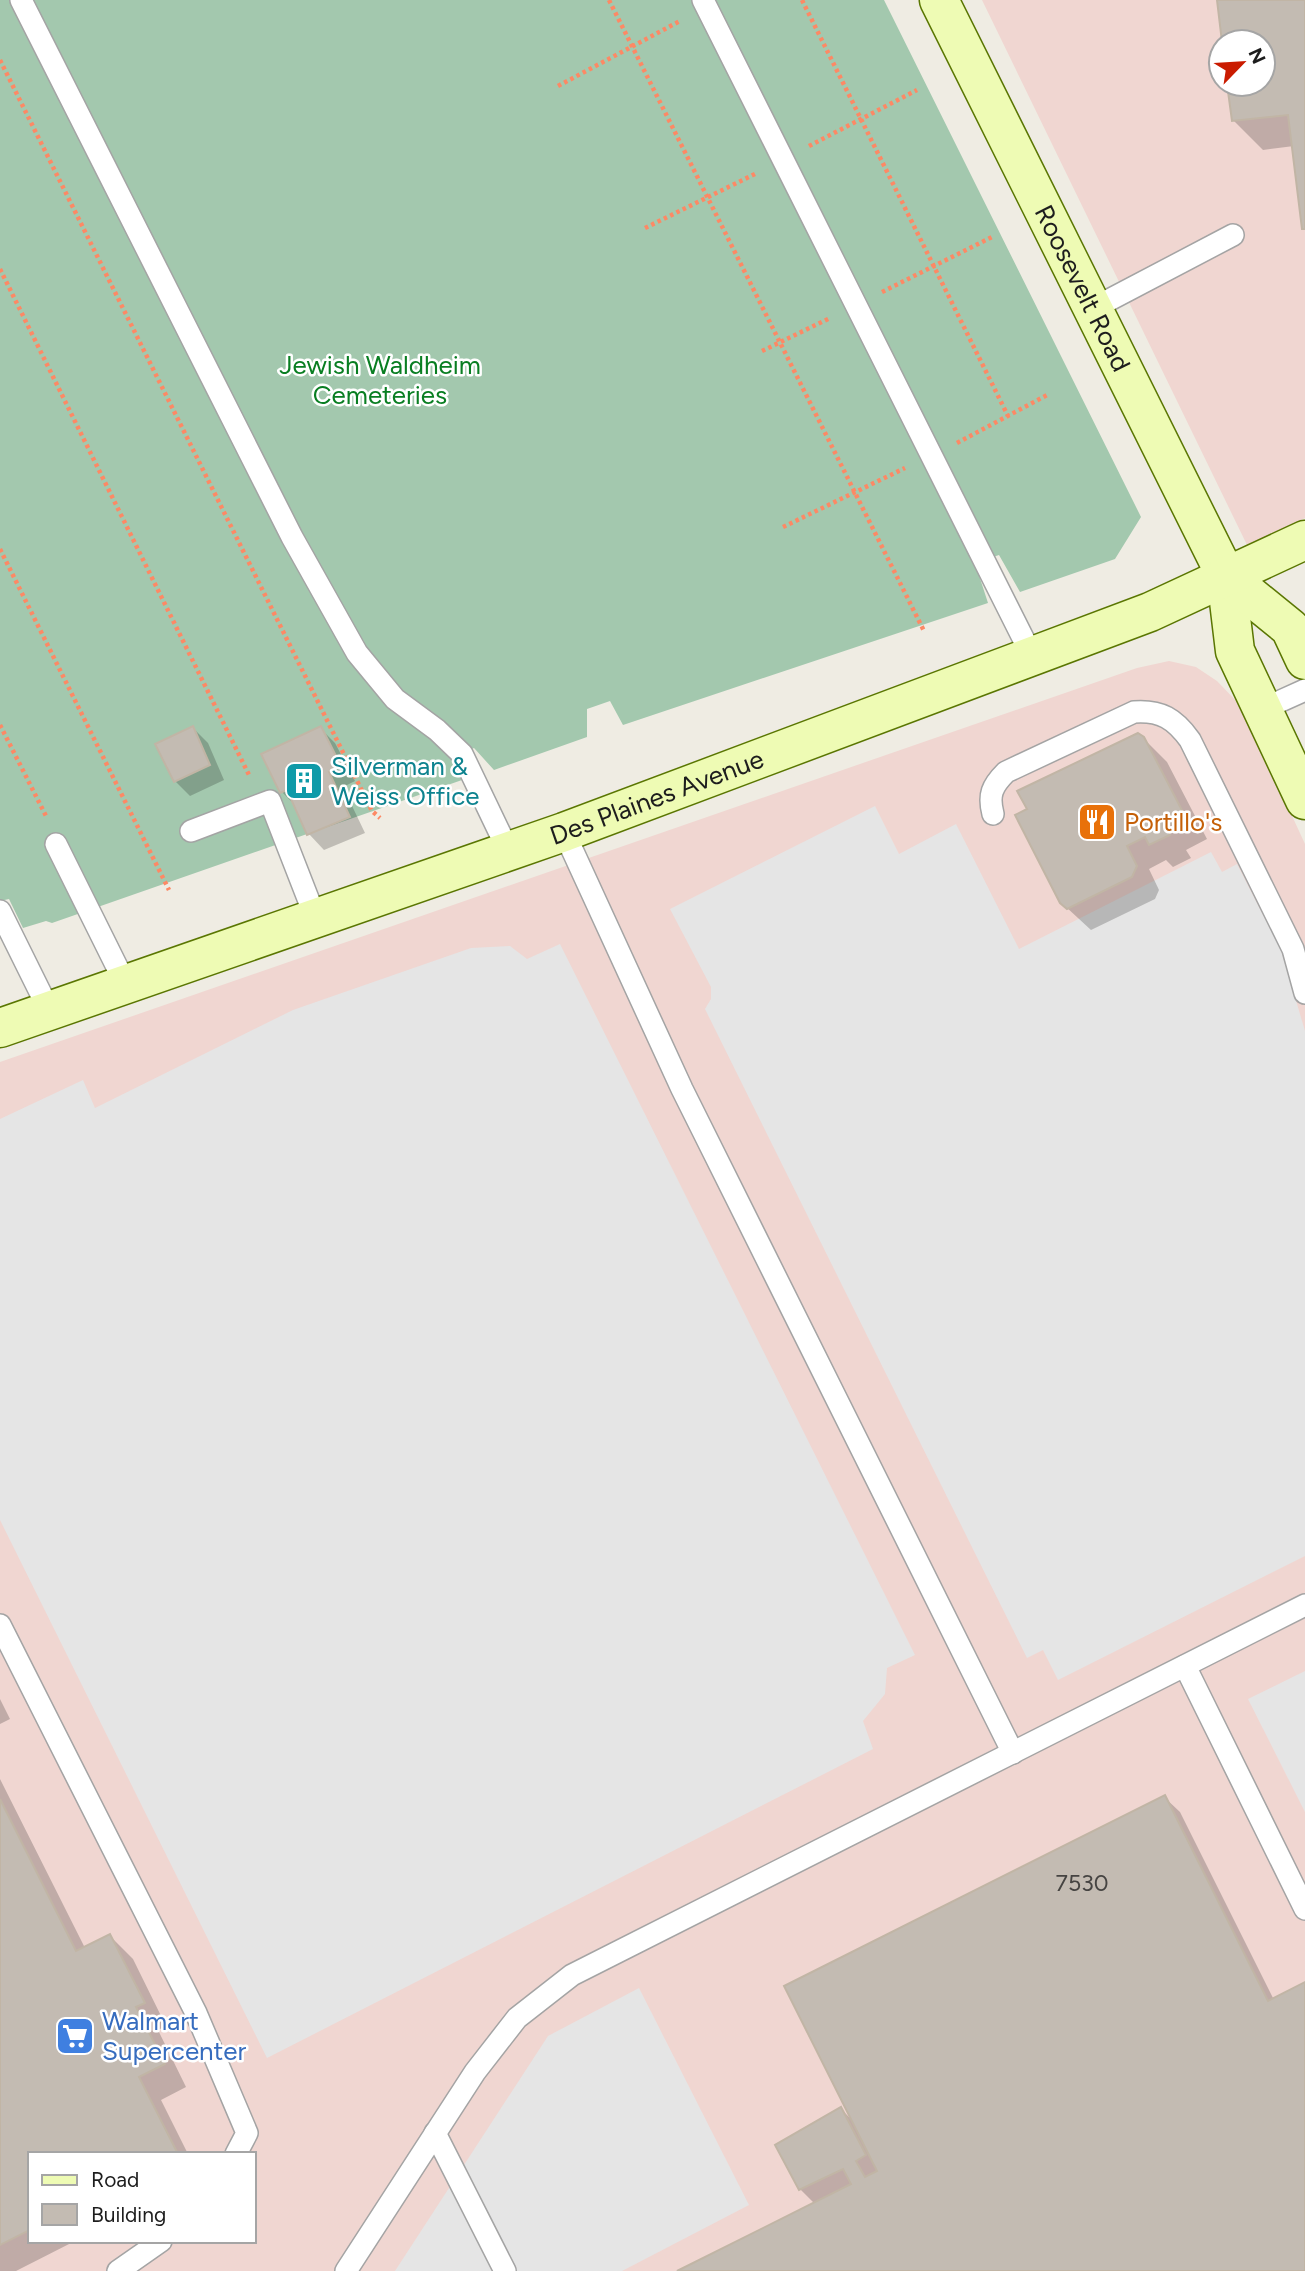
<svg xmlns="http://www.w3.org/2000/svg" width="1305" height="2271" font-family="Figtree,sans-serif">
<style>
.commercial{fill:#f0d6d1;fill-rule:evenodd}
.cemetery{fill:#a3c8ae}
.parking{fill:#e5e5e5}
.shadow{fill:#0003}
.building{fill:#c3bbb2;stroke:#c1b5a5;stroke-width:2}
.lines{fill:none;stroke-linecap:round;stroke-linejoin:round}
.service-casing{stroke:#a4a4a4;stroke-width:24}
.secondary-casing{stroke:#5a7602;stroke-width:41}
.path{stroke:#fd8965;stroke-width:4.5;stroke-dasharray:3.5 3.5;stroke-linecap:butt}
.service{stroke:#fff;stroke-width:21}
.secondary{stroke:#eefbb4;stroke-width:38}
.labels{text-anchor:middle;stroke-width:5;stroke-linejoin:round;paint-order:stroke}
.number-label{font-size:23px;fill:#464442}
.street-label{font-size:26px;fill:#1d1d1d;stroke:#fff}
.park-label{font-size:26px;fill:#097e22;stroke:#fff}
.culture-label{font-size:26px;fill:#0d838f;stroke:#fff;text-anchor:start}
.food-label{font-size:26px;fill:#c56008;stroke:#fff;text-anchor:start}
.shop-label{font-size:26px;fill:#366cbe;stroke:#fff;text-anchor:start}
</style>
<rect width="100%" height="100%" fill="#efece3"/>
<g class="commercial">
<path d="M982 0H1305V518L1248 547ZM1221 42H1263V84H1221Z"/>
<path d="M1169 661 1196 667 1217 681 1242 707 1305 844V2271H0V1062L1137 668ZM30 2154H254V2241H30Z"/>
</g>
<polygon class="cemetery" points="0,0 884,0 1141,517 1115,559 1020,592 999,555 975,563 988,603 623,725 610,701 587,709 587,737 494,770 474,748 452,758 462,780 52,923 46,921 23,928 9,899 0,901"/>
<g class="parking">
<polygon points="875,806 899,854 956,824 1019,949 1211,852 1222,872 1237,864 1281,950 1305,1031 1305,1556 1058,1680 1043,1650 1027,1658 705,1009 711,999 711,987 670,909"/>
<polygon points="560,944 915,1655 887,1668 885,1694 863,1721 873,1749 267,2058 0,1520 0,1119 83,1080 95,1108 293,1010 471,948 510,946 527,959"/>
<polygon points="1305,1671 1305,1812 1248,1699"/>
<polygon points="639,1988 749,2205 622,2271 395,2271 548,2036"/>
</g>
<g class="shadow">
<polygon points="1219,0 1305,0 1305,230 1294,146 1263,150 1234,121 1229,84 1263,84 1263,42 1224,42"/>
<polygon points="193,728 208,743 224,780 190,796 175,781"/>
<polygon points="320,728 335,743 355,781 343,787 365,833 324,850 309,834 296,806 282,792"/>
<polygon points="1143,738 1167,762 1207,839 1186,850 1191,858 1173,867 1166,860 1149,869 1159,890 1155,899 1091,930 1065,906"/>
<polygon points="0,1699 10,1719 0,1724"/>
<polygon points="0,1779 85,1948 110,1936 133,1959 166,2026 158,2030 186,2087 161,2100 188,2154 30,2154 30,2241 75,2241 16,2271 0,2271"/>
<polygon points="1164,1797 1180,1812 1274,2000 1305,1985 1305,2271 681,2271 815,2204 800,2189 841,2109 853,2121"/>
</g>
<g class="building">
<polygon points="1217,0 1305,0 1305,229 1302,229 1288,115 1232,121 1227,84 1263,84 1263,42 1222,42"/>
<polygon points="193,726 210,765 174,782 155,744"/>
<polygon points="321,726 341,766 329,772 350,817 307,835 287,790 280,793 261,754"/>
<polygon points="1138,733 1144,737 1185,816 1165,827 1170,835 1149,845 1145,837 1127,846 1137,866 1132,877 1067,909 1060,903 1015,815 1027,809 1017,791"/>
<polygon points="1165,1795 1268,2001 1305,1982 1305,2271 677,2271 851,2184 843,2169 799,2190 775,2145 841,2107 866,2155 856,2161 865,2177 877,2171 784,1986"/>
<polygon points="0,1799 76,1951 110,1934 145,2003 136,2007 165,2064 139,2077 178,2154 30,2154 30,2230 0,2245"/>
</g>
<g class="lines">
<defs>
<g id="service">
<polyline points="21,0 292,537 357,653 395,699 437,730 462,754 508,850"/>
<polyline points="703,0 1032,656"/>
<polyline points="1092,309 1233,235"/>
<polyline points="1263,709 1305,690"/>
<path d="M993 814C988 795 992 786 1006 772L1134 712C1161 710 1175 719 1190 740L1293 949 1305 993"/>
<polyline points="191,831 270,801 316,919"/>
<polyline points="564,832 682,1089 1013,1753"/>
<polyline points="56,844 127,987"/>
<polyline points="0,911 50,1012"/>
<polyline points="0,1625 196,2013 247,2133 236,2154"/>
<polyline points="1185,1666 1305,1909"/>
<polyline points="435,2133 505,2271"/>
<polyline points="118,2271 161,2241"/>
<polyline points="346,2271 475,2072 517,2018 572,1975 1305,1605"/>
</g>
<g id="secondary">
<path id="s1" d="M939 0 1226 576 1235 651 1305 800"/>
<polyline points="1226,576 1290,628 1305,660"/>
<path id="s2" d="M0 1028 564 832 1150 612 1305 540"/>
</g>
</defs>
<use href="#service" class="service-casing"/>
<use href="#secondary" class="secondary-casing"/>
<g class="path">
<polyline points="609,0 924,631"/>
<polyline points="802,0 1008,416"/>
<polyline points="0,60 372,811 380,818"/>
<polyline points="558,86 680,21"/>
<polyline points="809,146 917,90"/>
<polyline points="645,228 757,173"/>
<polyline points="0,269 250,777"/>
<polyline points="882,292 994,236"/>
<polyline points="762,351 830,318"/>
<polyline points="957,443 1049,394"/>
<polyline points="783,527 905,468"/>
<polyline points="0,549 169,890"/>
<polyline points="0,725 47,818"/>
</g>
<use href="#service" class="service"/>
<use href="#secondary" class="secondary"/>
</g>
<defs>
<symbol id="building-square" viewBox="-11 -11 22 22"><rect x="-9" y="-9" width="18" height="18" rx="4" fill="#0f9aa8" stroke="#fff"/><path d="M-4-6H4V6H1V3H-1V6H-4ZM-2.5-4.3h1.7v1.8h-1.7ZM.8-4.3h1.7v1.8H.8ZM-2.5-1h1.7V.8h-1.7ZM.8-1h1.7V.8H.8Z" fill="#fff"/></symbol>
<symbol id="restaurant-square" viewBox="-11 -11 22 22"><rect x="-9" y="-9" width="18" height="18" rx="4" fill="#e8710a" stroke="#fff"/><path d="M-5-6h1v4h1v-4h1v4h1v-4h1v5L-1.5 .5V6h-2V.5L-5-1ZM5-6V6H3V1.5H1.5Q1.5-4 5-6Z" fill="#fff"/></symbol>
<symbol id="supermarket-square" viewBox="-11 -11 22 22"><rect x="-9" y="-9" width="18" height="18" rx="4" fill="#3f7fe0" stroke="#fff"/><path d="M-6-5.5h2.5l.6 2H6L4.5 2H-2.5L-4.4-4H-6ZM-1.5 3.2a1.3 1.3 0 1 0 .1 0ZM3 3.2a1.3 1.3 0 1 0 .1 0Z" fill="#fff"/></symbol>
</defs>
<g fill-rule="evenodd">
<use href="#building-square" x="282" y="759" width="44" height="44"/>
<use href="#restaurant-square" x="1075" y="800" width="44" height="44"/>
<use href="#supermarket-square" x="53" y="2014" width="44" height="44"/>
</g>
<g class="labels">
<g class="number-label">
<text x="1082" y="1891">7530</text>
</g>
<g class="street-label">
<text dy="9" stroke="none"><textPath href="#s1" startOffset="322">Roosevelt Road</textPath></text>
<text dy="9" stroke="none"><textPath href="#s2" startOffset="696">Des Plaines Avenue</textPath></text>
</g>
<g class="park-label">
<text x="380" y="374">Jewish Waldheim<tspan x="380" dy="30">Cemeteries</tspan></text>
</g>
<g class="culture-label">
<text x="331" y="775">Silverman &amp;<tspan x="331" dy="30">Weiss Office</tspan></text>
</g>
<g class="food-label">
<text x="1124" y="831">Portillo's</text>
</g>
<g class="shop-label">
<text x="102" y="2030">Walmart<tspan x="102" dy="30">Supercenter</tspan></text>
</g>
</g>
<rect x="28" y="2152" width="228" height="91" fill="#ffffff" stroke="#a5a5a5" stroke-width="2"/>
<rect x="42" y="2175" width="35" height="10" fill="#eefbb4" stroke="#a5a5a5" stroke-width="2"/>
<text x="91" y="2187" font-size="21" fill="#1d1d1d">Road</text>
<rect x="42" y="2204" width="35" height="21" fill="#c3bbb2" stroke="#a5a5a5" stroke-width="2"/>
<text x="91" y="2222" font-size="21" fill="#1d1d1d">Building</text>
<g transform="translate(1242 63) rotate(65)"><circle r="33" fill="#ffffff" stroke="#a5a5a5" stroke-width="2"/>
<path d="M0-5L12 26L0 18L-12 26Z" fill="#ca1b00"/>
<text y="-10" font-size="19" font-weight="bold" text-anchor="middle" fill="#1d1d1d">N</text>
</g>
</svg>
